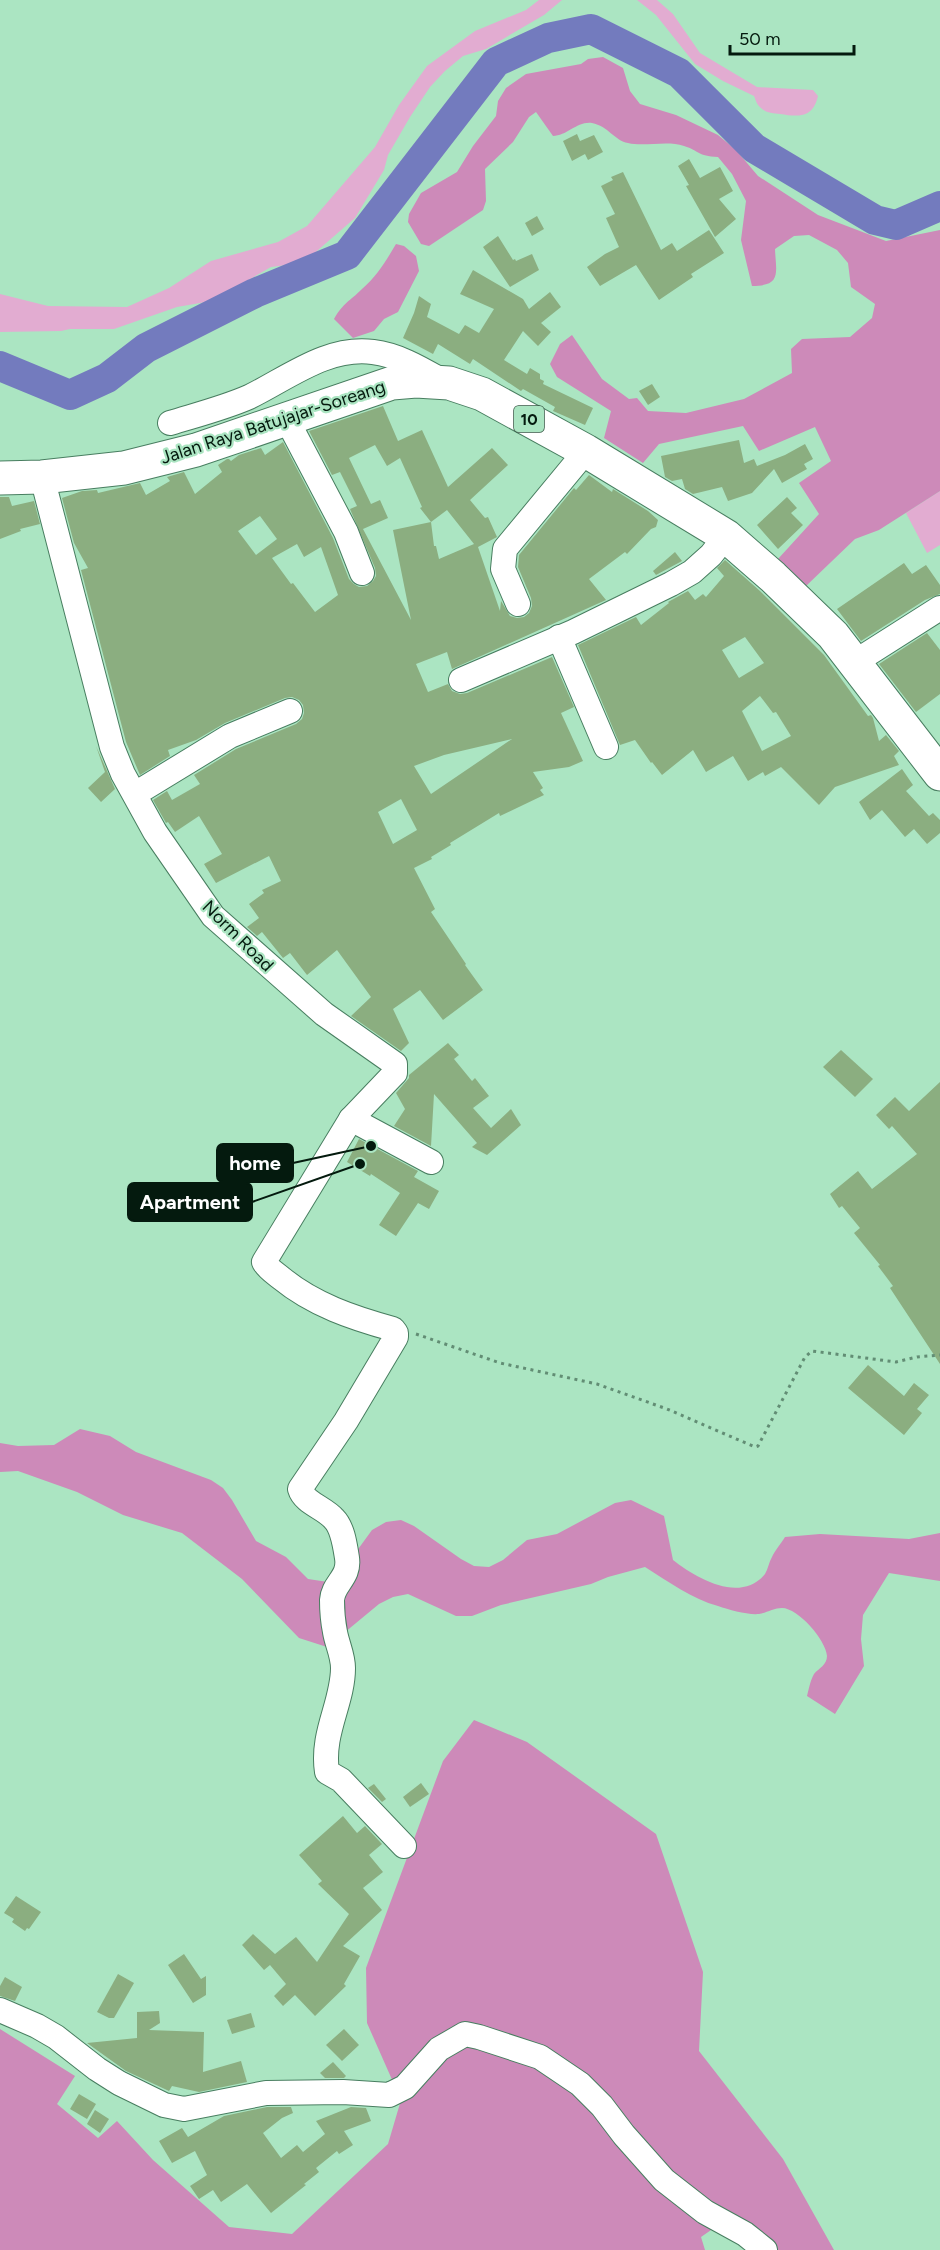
<svg xmlns="http://www.w3.org/2000/svg" width="940" height="2250" font-family="Figtree,sans-serif">
<style>
.green{fill:#e2acd1}
.forest{fill:#cd8ab9}
.lines{fill:none;stroke-linecap:round;stroke-linejoin:round}
.river{stroke:#737bbe;stroke-width:30}
.building{fill:#8bae80;fill-rule:evenodd}
.minor-casing{stroke:#487e60;stroke-width:26}
.highway-casing{stroke:#487e60;stroke-width:35}
.path{stroke:#628d74;stroke-width:3;stroke-dasharray:3 4.5;stroke-linecap:butt}
.minor{stroke:#fff;stroke-width:24}
.highway{stroke:#fff;stroke-width:33}
.labels{text-anchor:middle;stroke-width:4.5;stroke-linejoin:round;paint-order:stroke}
.shield{fill:#abe5c2;stroke:#365744;stroke-width:1.5}
.shield-label{font-size:16px;font-weight:bold;fill:#041a0e}
.street-label{font-size:18px;fill:#041a0e;stroke:#abe5c2}
.leader{fill:none;stroke:#041a0e;stroke-width:2}
.callout-dot{fill:#041a0e;stroke:#abe5c2;stroke-width:2}
.callout{fill:#041a0e;stroke:#041a0e;stroke-width:2}
.callout-label{font-size:20px;text-anchor:middle;font-weight:bold;fill:#fff}
</style>
<rect width="100%" height="100%" fill="#abe5c2"/>
<g class="green">
<polygon points="539,0 562,0 544,15 486,49 463,56 445,71 430,87 410,117 388,155 384,170 355,218 310,257 287,265 271,267 221,296 206,302 177,307 114,329 70,329 61,331 0,332 0,294 48,306 127,307 169,288 211,261 278,242 307,226 375,147 399,105 427,66 475,31 526,10"/>
<path d="M637 0H657L673 14 700 53 757 87 813 90 818 96C813 118 799 117 780 114 774 113 766 113 761 108 757 105 756 101 754 96L723 81 695 64 656 15Z"/>
<polygon points="940,491 940,545 927,553 906,513"/>
</g>
<g class="forest">
<path d="M603 57 623 68 630 91 640 104 676 115 718 135 736 150 758 176 818 215 886 241 940 230V491L879 530 855 539 806 586 778 559 819 514 799 483 831 461 815 427 759 451 743 426 659 444 643 463 604 438 611 411 557 377 550 364 560 344 572 335 602 379 629 399 637 398 648 411 686 413 744 399 792 373 791 349 802 339 850 337 872 318 875 304 851 287 848 263 837 250 809 235 794 236 775 249C776 273 782 286 752 286L741 240 746 201 732 174 718 157C697 156 700 151 684 146 667 140 645 147 628 143 615 141 608 126 592 123 577 121 567 136 553 136L536 112 529 117 513 142 485 169 486 201 483 210 429 246 421 244 408 222 409 214 421 193 457 172 473 146 496 116 498 101 506 88 526 74 581 64 588 59Z"/>
<path d="M396 244 404 246 416 256 419 271 398 312 384 319 374 331 353 338 334 319C344 302 349 302 362 289 377 276 386 261 396 244Z"/>
<path d="M80 1429 110 1436 136 1452 211 1480 223 1488 232 1500 256 1541 286 1557 308 1579 328 1582 356 1552 372 1530 386 1522 401 1520 414 1526 461 1559 474 1566 489 1567 503 1560 527 1540 557 1534 615 1503 631 1500 664 1516 673 1560C696 1578 740 1604 765 1574 768 1569 769 1562 772 1557 775 1550 781 1544 785 1537L820 1534 909 1539 940 1533V1581L889 1573 863 1615 861 1639 864 1666 835 1714 807 1696C809 1689 810 1681 814 1674 819 1668 827 1665 827 1656 826 1640 798 1608 782 1608 774 1608 766 1613 759 1614 747 1615 730 1610 718 1606 692 1599 669 1582 645 1567L608 1577 591 1584 501 1605 472 1616H456L408 1594 393 1597 379 1604 327 1647 299 1638 242 1579 182 1533 123 1515 77 1492 18 1471 0 1472V1443L18 1446 54 1445Z"/>
<polygon points="474,1720 527,1742 656,1834 703,1972 699,2051 783,2159 834,2250 751,2250 714,2228 701,2237 705,2250 0,2250 0,2029 75,2076 57,2104 98,2138 117,2121 153,2160 229,2227 292,2234 388,2144 401,2100 367,2023 366,1968 443,1761"/>
</g>
<g class="lines">
<polyline class="river" points="0,366 70,395 107,378 146,348 255,293 347,255 496,62 548,38 591,29 679,73 754,148 875,220 896,225 940,206"/>
</g>
<g class="building">
<polygon points="577,134 580,141 594,135 603,152 588,160 585,154 572,161 563,141"/>
<polygon points="689,159 700,178 720,167 733,191 719,199 736,219 715,237 686,186 689,185 678,166"/>
<polygon points="623,172 661,250 672,243 677,251 709,230 724,253 691,274 693,277 659,300 636,265 600,286 587,267 605,254 619,247 606,218 615,214 601,186 613,180 611,177"/>
<polygon points="537,216 544,229 532,236 525,223"/>
<polygon points="498,236 513,260 515,259 516,261 532,254 539,270 510,287 483,247"/>
<polygon points="473,270 523,299 529,309 550,292 561,307 541,323 551,332 538,346 523,331 504,360 527,374 530,368 540,374 540,379 544,381 543,384 593,408 585,425 553,411 555,407 523,389 521,391 473,359 470,364 438,344 433,354 403,338 414,313 419,296 431,304 427,317 459,334 465,325 479,333 494,309 460,294"/>
<polygon points="652,384 660,397 648,405 639,391"/>
<path d="M383 406 398 441 422 430 448 487 492 448 508 465 470 500 485 518 488 517 497 537 478 547 500 611 501 601 510 616 517 618 524 617 529 613 532 606 531 598 518 567 519 555 574 488 576 490 589 475 612 492 613 489 648 511 658 520 656 527 651 529 627 554 625 552 589 579 606 600 452 669 447 652 416 664 428 692 448 684 452 691 460 694 467 693 552 657 574 707 561 713 583 761 569 767 533 772 543 788 540 790 544 795 500 816 499 813 450 843 451 845 431 857 432 859 414 868 435 909 431 912 466 964 465 965 483 990 443 1020 420 990 393 1009 409 1043 401 1051 351 1016 371 997 337 950 307 975 290 953 283 958 262 932 257 936 247 927 259 918 249 904 264 893 262 890 281 881 269 856 216 883 204 864 222 854 199 816 175 832 168 822 166 823 153 800 167 791 172 800 200 784 194 775 236 749 296 724 302 719 304 713 303 705 299 700 292 697 285 698 225 723 196 740 168 750 170 756 140 775 126 742 81 570 88 568 74 543 62 498 82 491 97 490 98 493 140 483 146 495 170 481 167 477 184 472 195 494 222 472 218 465 227 459H229L231 461 239 455 261 448 265 455 283 442 333 538 349 579 354 584 359 587 367 586 373 581 376 576 375 568 350 509 357 506 340 472 332 475 309 431ZM375 445 387 466 400 458 422 507 420 508 431 522 447 510 474 544 439 559 436 546H434L431 522 393 530 411 620 363 529 388 518 380 500 371 504 349 458ZM260 516 277 539 256 555 238 531ZM297 544 304 557 321 547 338 595 315 612 293 583 291 584 272 558ZM512 739 431 794 414 766 444 755ZM401 799 417 830 393 844 378 812Z"/>
<polygon points="739,440 744,463 754,459 757,466 785,455 805,444 813,459 804,464 807,469 782,483 774,469 752,493 728,501 722,487 693,494 685,489 682,479 672,481 665,477 661,456"/>
<polygon points="0,497 9,497 12,506 34,501 40,524 20,529 21,531 0,539"/>
<polygon points="787,497 797,508 791,513 803,525 778,549 757,525"/>
<polygon points="675,552 682,561 656,575 653,571"/>
<path d="M725 560 760 591 824 655 868 716 871 715 873 718 879 741 886 735 899 751 894 756 899 765 835 787 819 805 781 767 765 776 763 772 748 781 733 756 706 772 693 750 662 775 652 762 651 763 635 740 620 745 578 645 636 617 641 625 669 603 668 602 688 591 695 600 703 594 706 597 724 576 717 568ZM745 637 764 663 739 678 722 650ZM760 696 773 713 776 712 791 736 762 751 742 711Z"/>
<polygon points="904,563 912,574 926,565 940,585 940,594 925,600 861,641 837,609"/>
<polygon points="927,633 940,650 940,694 916,712 879,664"/>
<polygon points="96,746 115,789 101,802 88,788 105,772"/>
<polygon points="902,769 913,785 906,791 929,816 933,813 940,820 940,833 927,844 914,829 905,837 882,810 870,820 859,802"/>
<polygon points="448,1043 459,1055 454,1059 472,1081 475,1078 489,1096 473,1108 491,1128 511,1109 521,1125 487,1155 472,1147 477,1143 434,1094 431,1146 394,1126 405,1109 396,1093 409,1078 409,1075"/>
<polygon points="841,1050 873,1079 855,1097 823,1067"/>
<polygon points="940,1082 940,1364 890,1288 893,1286 878,1266 880,1265 854,1233 860,1228 842,1206 839,1208 830,1194 858,1171 872,1189 917,1154 892,1126 889,1129 876,1115 895,1097 909,1111"/>
<polygon points="359,1139 418,1171 414,1177 439,1191 429,1209 418,1203 396,1236 379,1225 400,1193 371,1174 370,1176 347,1162"/>
<polygon points="868,1365 904,1396 914,1383 929,1395 917,1409 922,1413 904,1435 848,1388"/>
<polygon points="421,1783 429,1794 410,1807 403,1797"/>
<polygon points="374,1784 386,1799 382,1802 368,1788"/>
<polygon points="343,1816 357,1833 365,1826 382,1844 369,1855 383,1872 363,1888 382,1910 343,1946 360,1956 344,1984 346,1986 315,2016 295,1995 283,2006 274,1996 286,1984 270,1965 264,1970 242,1945 253,1934 275,1954 296,1937 317,1962 349,1914 318,1884 322,1881 299,1855"/>
<polygon points="16,1896 41,1912 29,1929 27,1928 25,1931 12,1922 14,1919 4,1913"/>
<polygon points="184,1954 201,1979 206,1976 206,1995 193,2003 168,1965"/>
<polygon points="118,1974 134,1983 114,2018 109,2018 97,2012"/>
<polygon points="5,1977 22,1987 15,2001 0,1996 0,1986"/>
<polygon points="159,2011 160,2023 149,2030 204,2032 203,2072 241,2061 247,2082 199,2092 172,2086 169,2091 126,2071 87,2043 137,2038 137,2012"/>
<polygon points="251,2013 255,2027 232,2034 227,2020"/>
<polygon points="344,2029 359,2045 342,2061 326,2045"/>
<polygon points="333,2062 346,2076 344,2078 325,2078 320,2073"/>
<polygon points="79,2094 96,2104 87,2119 70,2109"/>
<polygon points="267,2107 291,2107 293,2113 282,2118 263,2133 281,2158 297,2145 303,2152 325,2134 316,2121 351,2107 366,2108 371,2121 344,2131 353,2145 339,2154 337,2151 316,2168 319,2172 304,2184 306,2185 271,2213 247,2184 221,2202 213,2190 199,2199 190,2186 207,2175 195,2151 172,2163 159,2141 182,2128 188,2137 224,2116"/>
<polygon points="95,2110 109,2119 100,2133 87,2124"/>
</g>
<g class="lines">
<defs>
<g id="minor">
<polyline points="286,418 346,532 362,573"/>
<path d="M170 423C196 415 224 408 249 397 288 378 327 346 373 352 398 355 420 368 441 380"/>
<path d="M42 477 112 747 123 774 155 832 213 916 324 1014 395 1064V1073L392 1076 351 1119 264 1262C268 1269 275 1273 281 1278 314 1305 353 1318 393 1329L396 1333V1337L346 1421 300 1489C304 1503 325 1508 334 1519 343 1528 345 1546 347 1558 350 1578 333 1583 332 1600 332 1610 333 1622 335 1632 337 1644 343 1655 343 1668 343 1703 321 1733 327 1772L341 1780 404 1846"/>
<polyline points="518,604 503,569 505,549 586,451"/>
<polyline points="559,637 606,747"/>
<polyline points="855,662 940,608"/>
<polyline points="461,680 573,632 671,584 692,572 711,555 726,536"/>
<polyline points="135,794 230,736 290,711"/>
<polyline points="351,1119 431,1162"/>
<polyline points="0,2010 37,2026 56,2037 97,2069 119,2083 164,2105 184,2109 266,2093 343,2092 389,2095 405,2087 439,2049 465,2034 479,2037 540,2057 580,2084 602,2106 624,2135 664,2180 705,2212 745,2234 765,2250"/>
</g>
<polyline id="highway" points="0,478 42,477 124,468 196,450 392,383 416,381 449,383 482,394 586,451 726,536 773,577 833,635 940,774"/>
</defs>
<use href="#minor" class="minor-casing"/>
<use href="#highway" class="highway-casing"/>
<polyline class="path" points="416,1334 500,1363 597,1384 667,1409 755,1447 758,1446 805,1357 812,1351 896,1362 917,1357 940,1355"/>
<use href="#minor" class="minor"/>
<use href="#highway" class="highway"/>
</g>
<g class="labels">
<rect class="shield" x="514" y="406" width="30" height="26" rx="4.5"/>
<g class="shield-label">
<text x="529" y="425">10</text>
</g>
<g class="street-label">
<text transform="translate(273 422) rotate(-18)" y="6">Jalan Raya Batujajar-Soreang</text>
<text transform="translate(238 936) rotate(45)" y="6">Norm Road</text>
</g>
</g>
<path class="leader" d="M371 1146L293 1163M360 1164L252 1202"/>
<g class="callout-dot">
<circle cx="371" cy="1146" r="6"/>
<circle cx="360" cy="1164" r="6"/>
</g>
<g class="callout">
<rect x="217" y="1144" width="76" height="38" rx="6"/>
<rect x="128" y="1183" width="124" height="38" rx="6"/>
</g>
<g class="callout-label">
<text x="255" y="1170">home</text>
<text x="190" y="1209">Apartment</text>
</g>
<path d="M730 45v9h124v-9" fill="none" stroke="#041a0e" stroke-width="3"/>
<text x="739" y="45" font-size="18" fill="#041a0e" stroke="#abe5c2" stroke-width="4.5" paint-order="stroke">50 m</text>
</svg>
